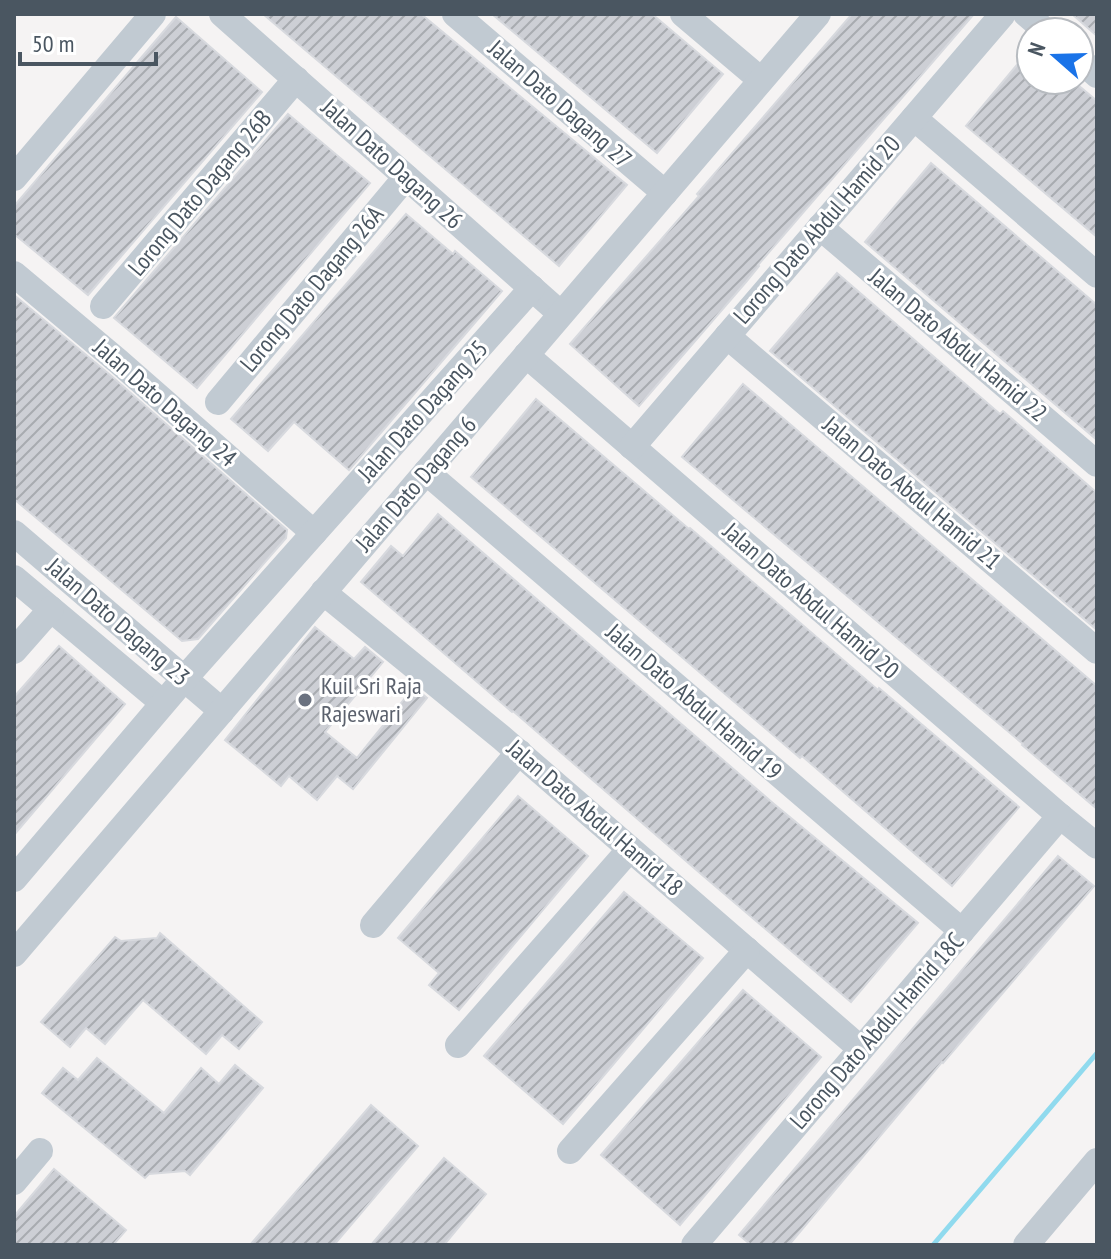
<svg xmlns="http://www.w3.org/2000/svg" width="1111" height="1259" font-family="'PT Sans Narrow',sans-serif">
<style>
.lines{fill:none;stroke-linecap:round;stroke-linejoin:round}
.stream{stroke:#90daee;stroke-width:5}
.building{fill:url(#building-hatch);stroke:#d7d9de;stroke-width:2}
.minor{stroke:#c1cad2;stroke-width:26}
.worship-dot{fill:#6b7280;stroke:#fff;stroke-width:3}
.labels{text-anchor:middle;stroke-width:6;stroke-linejoin:round;paint-order:stroke}
.street-label{font-size:24px;fill:#4a5661;stroke:#fff}
.worship-label{font-size:24px;fill:#5b616d;stroke:#fff;text-anchor:start}
</style>
<defs>
<pattern id="building-hatch" width="6" height="6" patternUnits="userSpaceOnUse" patternTransform="scale(2)"><rect width="6" height="6" fill="#cdcfd5"/><path d="M-1 1l2-2M0 6l6-6M5 7l2-2" fill="none" stroke="#a8abb0"/></pattern>
</defs>
<rect width="100%" height="100%" fill="#f5f3f3"/>
<g class="lines">
<polyline class="stream" points="933,1245 1097,1053"/>
</g>
<g class="building">
<polygon points="263,14 421,14 627,185 559,266"/>
<polygon points="492,14 652,14 723,74 657,153"/>
<polygon points="852,14 974,14 758,265 759,266 746,282 639,406 570,344 679,219 699,196 697,194"/>
<polygon points="1072,14 1097,14 1097,36"/>
<polygon points="176,17 262,92 88,295 14,234 14,206"/>
<polygon points="1031,48 1031,80 1072,80 1097,101 1097,237 966,126"/>
<polygon points="288,114 370,183 197,388 114,318"/>
<polygon points="931,163 1097,305 1097,440 865,242"/>
<polygon points="406,214 453,254 455,251 502,291 349,470 294,422 268,451 231,419"/>
<polygon points="837,273 1000,414 1003,411 1097,493 1097,630 770,351"/>
<polygon points="14,295 109,374 287,530 286,538 198,639 182,641 14,499"/>
<polygon points="743,384 1097,686 1097,809 1022,745 1023,744 682,457"/>
<polygon points="536,399 689,529 690,528 878,690 879,688 1019,807 952,886 802,756 800,758 471,477"/>
<polygon points="438,514 774,804 918,923 851,1002 701,874 513,711 512,712 361,582 391,546 403,556"/>
<polygon points="315,627 354,659 365,647 383,662 325,732 357,758 414,687 427,698 353,789 337,776 317,800 289,776 281,786 225,740"/>
<polygon points="59,646 125,704 14,835 14,697"/>
<polygon points="518,796 588,856 459,1010 429,985 439,973 398,938"/>
<polygon points="1058,856 1094,886 943,1063 942,1062 789,1245 751,1245 739,1235"/>
<polygon points="624,892 703,958 563,1124 484,1056"/>
<polygon points="160,933 262,1022 239,1049 222,1035 206,1054 143,1000 105,1044 86,1028 70,1047 41,1022 115,937 121,941 157,938"/>
<polygon points="743,990 821,1057 680,1225 601,1155"/>
<polygon points="97,1058 164,1113 201,1068 219,1084 235,1065 263,1088 190,1175 185,1171 149,1174 145,1178 42,1093 63,1068 78,1080"/>
<polygon points="371,1105 418,1146 334,1245 250,1245"/>
<polygon points="444,1158 486,1194 444,1245 371,1245"/>
<polygon points="54,1169 126,1230 113,1245 14,1245 14,1216"/>
</g>
<g class="lines">
<g class="minor">
<polyline points="222,14 561,314"/>
<polyline points="455,14 665,193"/>
<polyline points="683,14 761,80"/>
<polyline points="1026,14 1047,32"/>
<polyline points="1079,59 1097,75"/>
<polyline points="914,118 1097,275"/>
<polyline points="14,178 153,14"/>
<polyline points="820,227 1097,464"/>
<polyline points="14,274 119,362 314,533"/>
<polyline points="103,306 296,79"/>
<polyline points="727,336 1097,651"/>
<polyline points="526,355 1060,816 1097,846"/>
<polyline points="218,402 406,177"/>
<polyline points="632,447 1003,14"/>
<polyline points="426,472 962,931"/>
<polyline points="14,533 222,711"/>
<polyline points="14,578 163,703"/>
<polyline points="323,592 502,738 861,1049"/>
<polyline points="14,651 51,609"/>
<polyline points="14,879 184,679 532,288"/>
<polyline points="373,925 519,752"/>
<polyline points="14,954 818,14"/>
<polyline points="458,1045 630,849"/>
<polyline points="570,1151 747,950"/>
<polyline points="14,1182 40,1151"/>
<polyline points="694,1245 1060,816"/>
<polyline points="1026,1245 1097,1161"/>
</g>
</g>
<circle class="worship-dot" cx="305" cy="700" r="8"/>
<g class="labels">
<g class="street-label">
<text transform="translate(560 104) rotate(41)" y="8">Jalan Dato Dagang 27</text>
<text transform="translate(392 164) rotate(42)" y="8">Jalan Dato Dagang 26</text>
<text transform="translate(200 193) rotate(-50)" y="8">Lorong Dato Dagang 26B</text>
<text transform="translate(817 230) rotate(-49)" y="8">Lorong Dato Abdul Hamid 20</text>
<text transform="translate(312 289) rotate(-50)" y="8">Lorong Dato Dagang 26A</text>
<text transform="translate(958 345) rotate(40)" y="8">Jalan Dato Abdul Hamid 22</text>
<text transform="translate(165 403) rotate(41)" y="8">Jalan Dato Dagang 24</text>
<text transform="translate(423 411) rotate(-48)" y="8">Jalan Dato Dagang 25</text>
<text transform="translate(416 484) rotate(-49)" y="8">Jalan Dato Dagang 6</text>
<text transform="translate(912 493) rotate(40)" y="8">Jalan Dato Abdul Hamid 21</text>
<text transform="translate(811 601) rotate(41)" y="8">Jalan Dato Abdul Hamid 20</text>
<text transform="translate(118 622) rotate(41)" y="8">Jalan Dato Dagang 23</text>
<text transform="translate(694 702) rotate(41)" y="8">Jalan Dato Abdul Hamid 19</text>
<text transform="translate(595 818) rotate(41)" y="8">Jalan Dato Abdul Hamid 18</text>
<text transform="translate(877 1031) rotate(-49)" y="8">Lorong Dato Abdul Hamid 18C</text>
</g>
<g class="worship-label">
<text x="321" y="694">Kuil Sri Raja<tspan x="321" dy="28">Rajeswari</tspan></text>
</g>
</g>
<rect width="1111" height="1259" fill="none" stroke="#4a5661" stroke-width="32"/>
<g transform="translate(1055 56) rotate(290)"><circle r="38" fill="#ffffff" stroke="#b7bbc0" stroke-width="2"/>
<path d="M0-6L14 30L0 20L-14 30Z" fill="#1a73e8"/>
<text y="-12" font-size="22" font-weight="bold" text-anchor="middle" fill="#4a5661">N</text>
</g>
<path d="M20 52v12h136v-12" fill="none" stroke="#4a5661" stroke-width="4"/>
<text x="32" y="52" font-size="24" fill="#4a5661" stroke="#ffffff" stroke-width="6" paint-order="stroke">50 m</text>
</svg>
